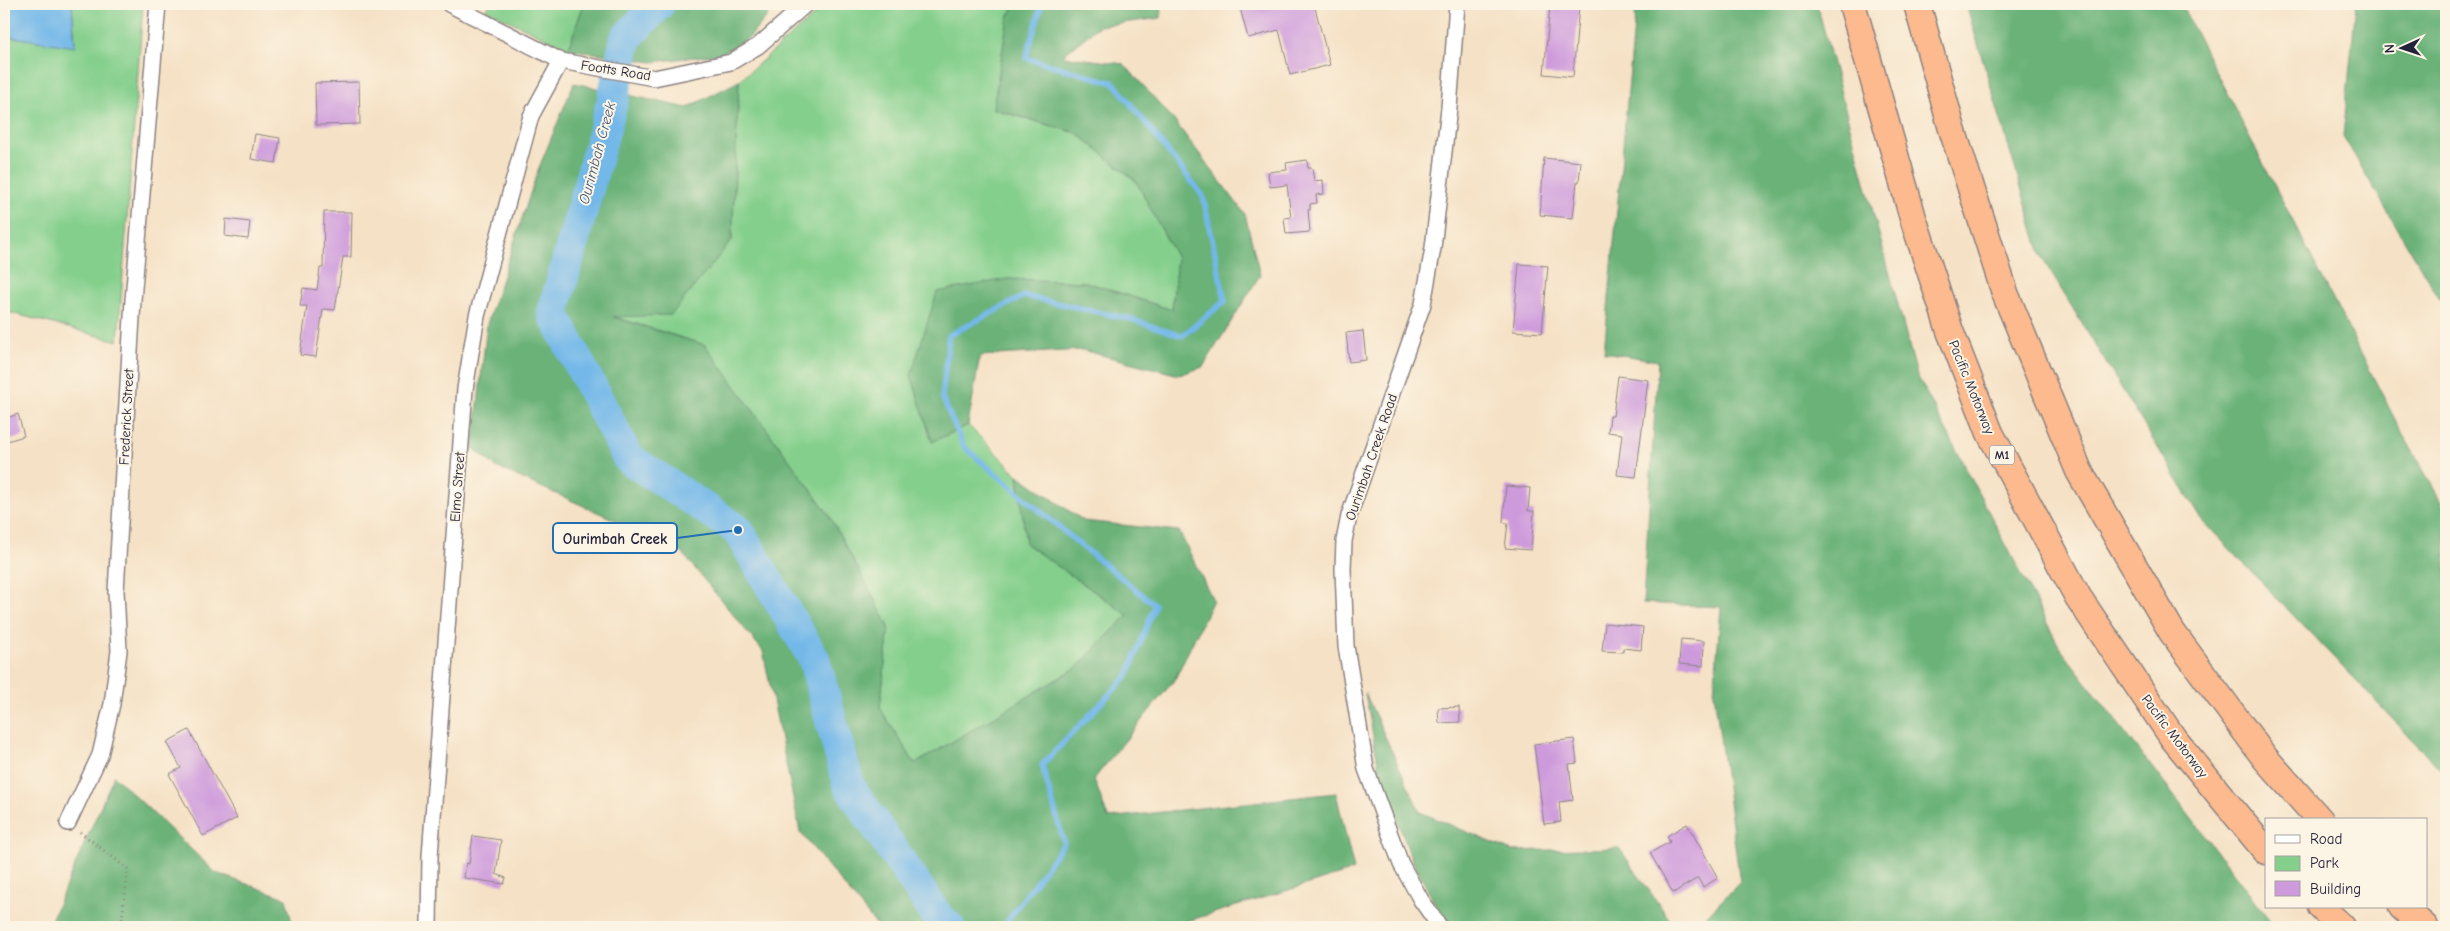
<svg xmlns="http://www.w3.org/2000/svg" width="2450" height="931" font-family="'Comic Neue',sans-serif">
<style>
.green{fill:#84cf8c;stroke:#537864}
.forest{fill:#6bb278;stroke:#466a5a}
.water{fill:#73b8e9;stroke:#4a6d92}
.lines{fill:none;stroke-linecap:round;stroke-linejoin:round}
.stream{stroke:#73b8e9;stroke-width:5.5}
.river{stroke:#73b8e9;stroke-width:32}
.building{fill:#cd9adc}
.street-casing{stroke:#8c8280;stroke-width:18}
.highway-casing{stroke:#8c8280;stroke-width:29}
.path{stroke:#8c8280;stroke-width:3;stroke-dasharray:1 4;stroke-linecap:butt}
.street{stroke:#fff;stroke-width:15}
.highway{stroke:#fcba8e;stroke-width:26}
.labels{text-anchor:middle;stroke-width:4;stroke-linejoin:round;paint-order:stroke}
.shield{fill:#fcf5e5;stroke:#63616e;stroke-width:1}
.shield-label{font-size:12px;font-weight:bold;fill:#22223b}
.street-label{font-size:14px;fill:#22223b;stroke:#fcf5e5}
.water-label{font-size:15px;font-style:italic;fill:#3e5678;stroke:#fcf5e5}
.leader{fill:none;stroke:#1f6fb2;stroke-width:2}
.callout-dot{fill:#1f6fb2;stroke:#fcf5e5;stroke-width:2}
.callout{fill:#fcf5e5;stroke:#1f6fb2;stroke-width:2}
.callout-label{font-size:15px;text-anchor:middle;font-weight:bold;fill:#22223b}
</style>
<rect width="100%" height="100%" fill="#fcf5e5"/>
<filter id="ink" filterUnits="userSpaceOnUse"><feTurbulence type="fractalNoise" baseFrequency=".02" numOctaves="2"/><feDisplacementMap in="SourceGraphic" scale="10" xChannelSelector="R" yChannelSelector="G"/><feConvolveMatrix kernelMatrix="1 2 1 2 8 2 1 2 1" color-interpolation-filters="sRGB"/></filter>
<filter id="wash" filterUnits="userSpaceOnUse"><feTurbulence type="fractalNoise" baseFrequency=".0096" numOctaves="4" result="noise"/><feDisplacementMap in="SourceGraphic" scale="20" xChannelSelector="R" yChannelSelector="G"/><feGaussianBlur stdDeviation="1.12" result="paint"/><feColorMatrix in="noise" values="0 0 0 0 0 0 0 0 0 0 0 0 0 0 0 0 0 1.4 0 .05"/><feComposite in="paint" operator="in"/></filter>
<g filter="url(#wash)">
<rect width="100%" height="100%" fill="#f5e1c5"/>
<g class="green">
<polygon points="4,4 9,4 6,36 75,46 72,4 143,4 118,341 4,311"/>
<polygon points="491,4 584,4 568,49 485,9"/>
<polygon points="827,4 1016,4 1008,17 993,109 1077,133 1136,181 1177,258 1172,310 1086,282 1007,279 932,442 968,425 1018,475 1026,544 1128,615 1076,668 915,764 880,708 889,627 828,513 705,345 611,316 671,314 732,240 739,81"/>
</g>
<g class="forest">
<polygon points="584,4 777,4 750,37 721,54 652,62 568,49"/>
<polygon points="1016,4 1162,4 1161,18 1099,26 1062,56 1124,64 1173,119 1245,214 1260,275 1203,367 1179,375 1082,350 980,356 968,425 932,442 911,375 937,292 1007,279 1086,282 1172,310 1177,258 1136,181 1077,133 993,109 1008,17"/>
<polygon points="1636,4 1817,4 1917,375 2060,648 2275,927 1696,927 1740,882 1714,693 1721,607 1643,603 1658,361 1604,352"/>
<polygon points="1966,4 2181,4 2400,429 2446,510 2446,775 2202,520 2042,258"/>
<polygon points="2356,4 2446,4 2446,310 2343,136"/>
<polygon points="739,81 732,240 671,315 613,317 705,345 828,513 889,627 880,708 915,764 1076,668 1128,615 1026,544 1018,475 1084,521 1179,531 1213,600 1175,679 1094,779 1108,818 1336,793 1354,870 1168,927 878,927 800,832 763,651 678,548 496,467 473,448 487,324 538,170 574,83 687,108"/>
<polygon points="1365,693 1420,812 1512,851 1619,848 1675,927 1447,927 1412,860 1380,774"/>
<polygon points="114,776 216,873 286,898 293,927 48,927"/>
</g>
<polygon class="water" points="9,4 72,4 75,47 6,36"/>
<g class="lines">
<polyline class="stream" points="1003,927 1064,843 1042,765 1128,675 1155,605 1078,543 964,447 942,397 949,335 1024,296 1130,319 1182,336 1225,301 1203,196 1114,83 1026,58 1042,4"/>
<polyline class="river" points="659,4 626,38 612,103 553,313 628,458 738,530 814,659 849,786 938,917 949,927"/>
</g>
<g id="blocks">
<g class="building">
<polygon points="1239,4 1314,4 1330,65 1290,75 1279,30 1248,38"/>
<polygon points="1550,4 1579,5 1573,77 1544,74"/>
<polygon points="359,82 360,124 316,125 315,83"/>
<polygon points="255,134 280,138 276,163 251,159"/>
<polygon points="1544,158 1581,162 1579,182 1577,182 1573,218 1540,215"/>
<polygon points="1307,160 1308,168 1312,168 1314,181 1323,180 1324,194 1316,195 1317,203 1310,204 1310,210 1308,210 1310,232 1286,234 1284,218 1291,217 1287,185 1270,187 1268,172 1287,170 1286,163"/>
<polygon points="324,212 352,212 351,257 343,257 335,310 323,309 316,357 300,355 307,306 300,306 303,288 317,290 320,268 323,268"/>
<polygon points="226,219 250,222 248,239 225,236"/>
<polygon points="1519,264 1548,266 1542,333 1513,331"/>
<polygon points="1363,331 1366,360 1349,362 1346,333"/>
<polygon points="1618,376 1648,380 1636,477 1617,475 1622,434 1608,432 1610,416 1613,416"/>
<polygon points="18,414 24,436 4,442 4,419"/>
<polygon points="1506,486 1530,488 1528,511 1534,511 1531,550 1505,548 1508,523 1503,522"/>
<polygon points="1605,623 1643,627 1641,650 1623,648 1623,652 1602,651"/>
<polygon points="1681,639 1704,641 1703,666 1679,664"/>
<polygon points="1459,707 1460,722 1439,723 1438,708"/>
<polygon points="189,730 237,818 203,836 169,774 181,768 167,742"/>
<polygon points="1574,739 1577,763 1569,764 1573,800 1559,802 1561,822 1544,824 1534,744"/>
<polygon points="1687,824 1718,878 1703,887 1698,878 1673,893 1650,853 1670,842 1667,836"/>
<polygon points="473,836 501,840 496,874 506,878 504,884 464,878 466,863 469,864"/>
</g>
</g>
</g>
<g filter="url(#ink)">
<use href="#blocks" fill-opacity="0" stroke="#8c8280" stroke-width="1"/>
<g class="lines">
<defs>
<g id="street">
<polyline points="449,4 561,61 654,78 731,62 758,46 806,4"/>
<polyline points="68,823 100,755 112,704 119,651 116,591 133,300 158,4"/>
<polyline points="429,927 430,856 465,389 477,316 531,116 561,61"/>
<polyline points="1440,927 1421,900 1401,864 1366,769 1346,646 1343,569 1344,541 1349,516 1423,304 1433,248 1449,108 1457,4"/>
</g>
<g id="highway">
<polyline points="1852,4 1913,218 1950,331 1990,433 2078,597 2173,738 2266,851"/>
<polyline points="1917,4 1952,129 2005,293 2079,471 2172,632 2265,758 2320,820"/>
<polyline points="2321,907 2342,927"/>
<polyline points="2402,907 2425,927"/>
</g>
</defs>
<use href="#street" class="street-casing"/>
<use href="#highway" class="highway-casing"/>
<polyline class="path" points="80,832 128,869 121,927"/>
<use href="#street" class="street"/>
<use href="#highway" class="highway"/>
</g>
</g>
<g class="labels">
<rect class="shield" x="1989.5" y="445.5" width="25" height="19" rx="4"/>
<g class="shield-label">
<text x="2002" y="459">M1</text>
</g>
<g class="street-label">
<text transform="translate(616 70) rotate(9)" y="5">Footts Road</text>
<text transform="translate(1972 387) rotate(68)" y="5">Pacific Motorway</text>
<text transform="translate(126 417) rotate(-87)" y="5">Frederick Street</text>
<text transform="translate(1371 457) rotate(-71)" y="5">Ourimbah Creek Road</text>
<text transform="translate(457 487) rotate(-86)" y="5">Elmo Street</text>
<text transform="translate(2175 736) rotate(53)" y="5">Pacific Motorway</text>
</g>
<g class="water-label">
<text transform="translate(597 153) rotate(-75)" y="5">Ourimbah Creek</text>
</g>
</g>
<path class="leader" d="M738 530L677 538"/>
<circle class="callout-dot" cx="738" cy="530" r="5"/>
<rect class="callout" x="553" y="523" width="124" height="30" rx="5"/>
<g class="callout-label">
<text x="615" y="544">Ourimbah Creek</text>
</g>
<rect width="2450" height="931" fill="none" stroke="#fcf5e5" stroke-width="20"/>
<rect x="2265" y="818" width="162" height="90" fill="#fcf5e5" stroke="#a5a1a1"/>
<rect x="2275" y="835" width="25" height="8" fill="#ffffff" stroke="#a5a1a1"/>
<text x="2310" y="844" font-size="15" fill="#22223b">Road</text>
<rect x="2275" y="856" width="25" height="15" fill="#84cf8c" stroke="#a5a1a1"/>
<text x="2310" y="868" font-size="15" fill="#22223b">Park</text>
<rect x="2275" y="881" width="25" height="15" fill="#cd9adc" stroke="#a5a1a1"/>
<text x="2310" y="894" font-size="15" fill="#22223b">Building</text>
<g transform="translate(2402 48) rotate(267)" stroke="#fcf5e5" stroke-width="4" paint-order="stroke">
<path d="M0-4L9 19L0 12L-9 19Z" fill="#22223b"/>
<text y="-8" font-size="14" font-weight="bold" text-anchor="middle" fill="#22223b">N</text>
</g>
</svg>
